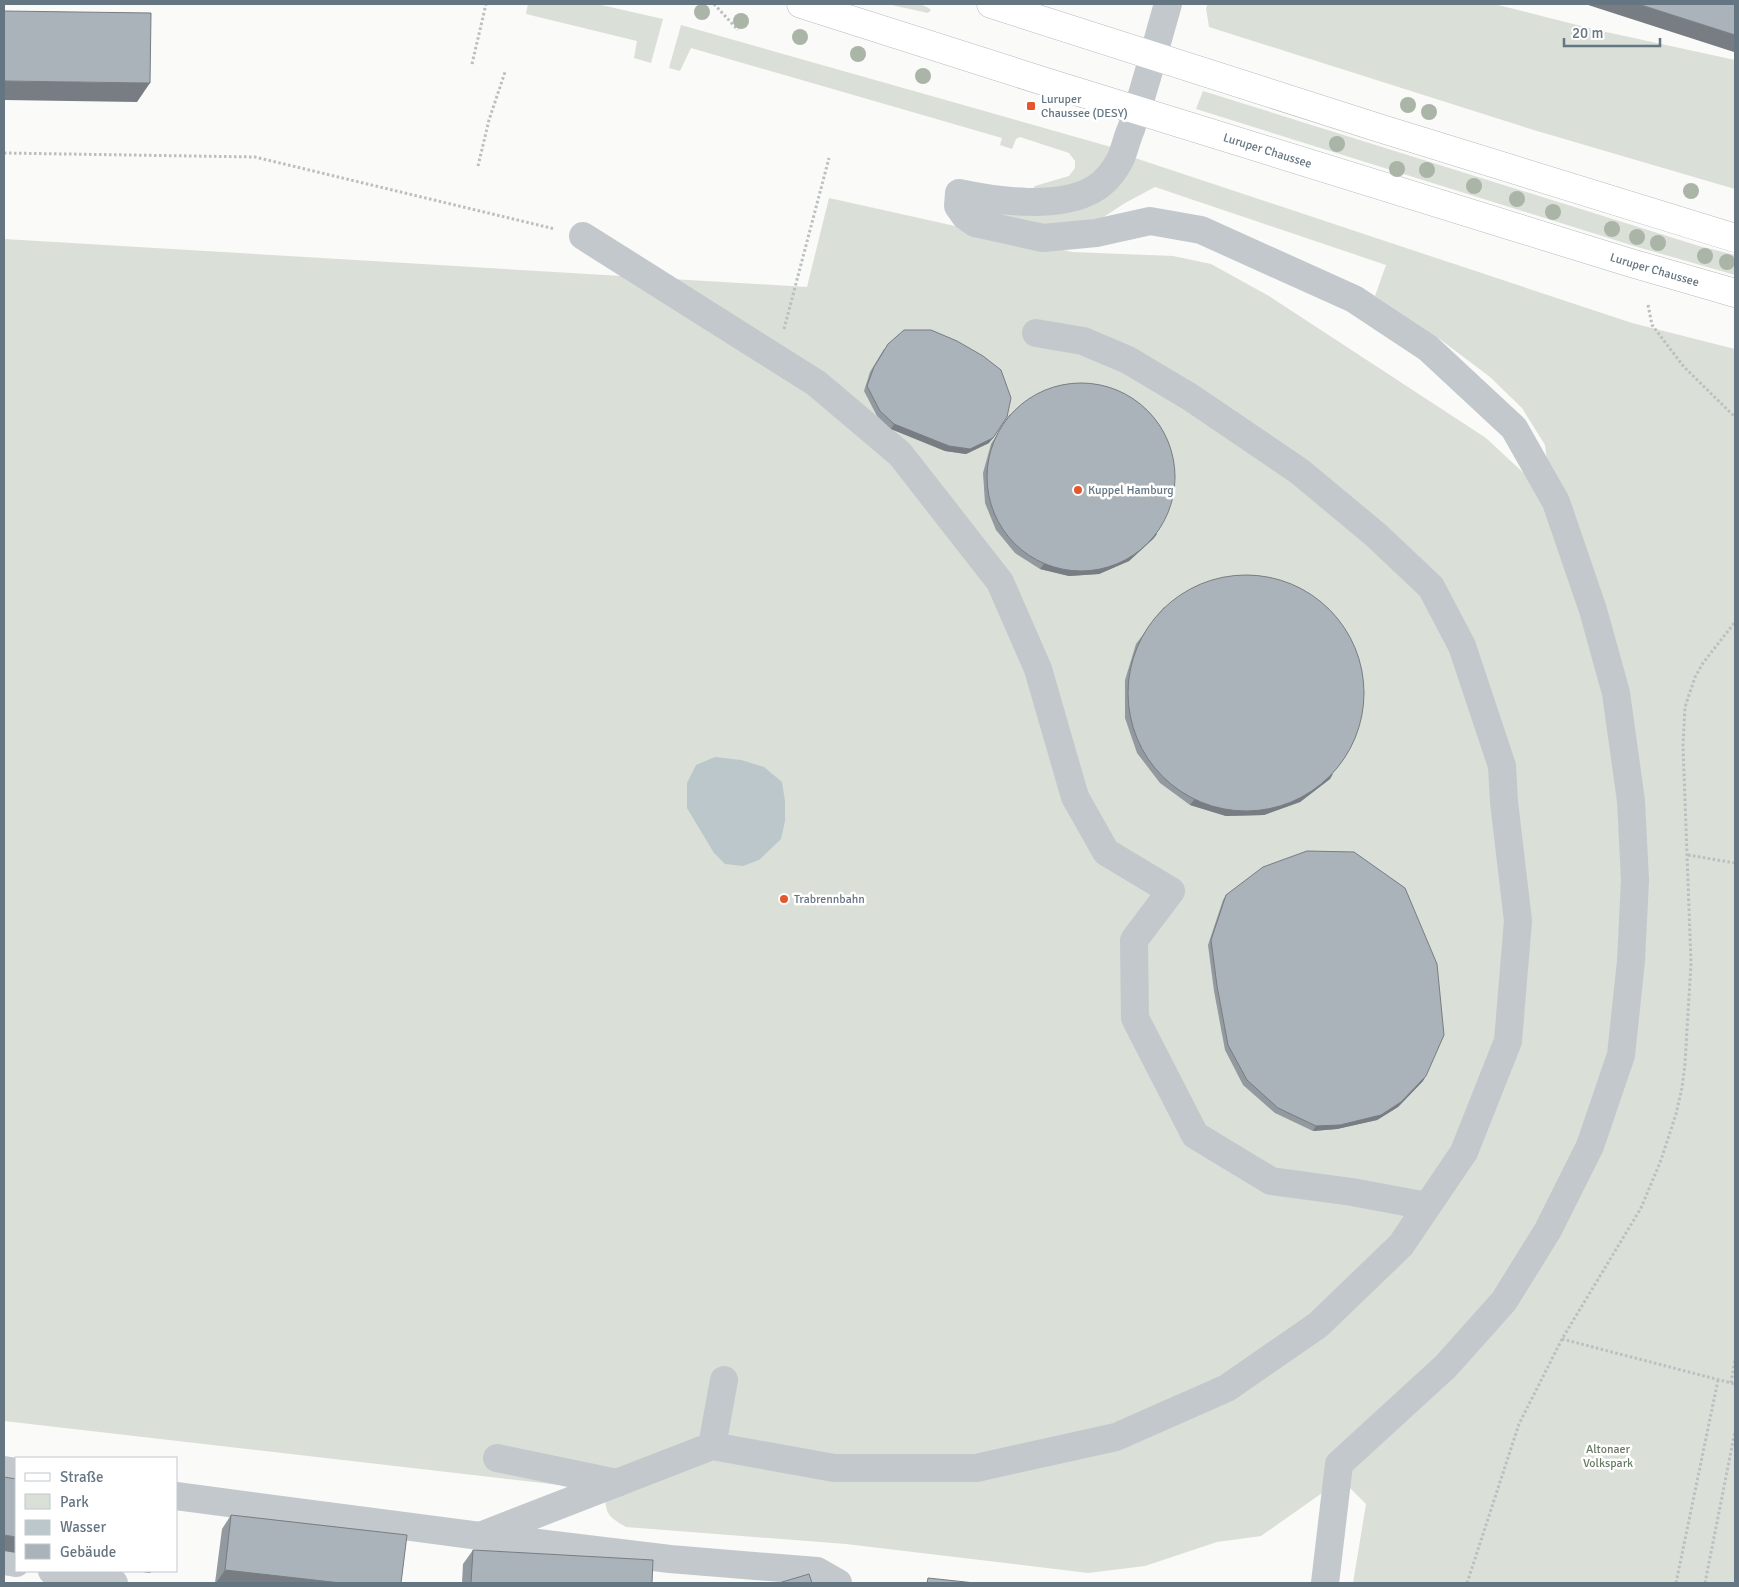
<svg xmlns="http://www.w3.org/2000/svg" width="1739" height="1587" font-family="Signika,sans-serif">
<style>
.green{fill:#dadfd7}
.water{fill:#bbc7cb}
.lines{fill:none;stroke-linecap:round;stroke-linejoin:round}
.major-casing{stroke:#b5babe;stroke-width:29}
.path{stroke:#bbbfc2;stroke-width:3;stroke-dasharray:2.5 2.5;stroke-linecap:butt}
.minor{stroke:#c3c8cc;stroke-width:28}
.major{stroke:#fff;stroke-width:28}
.tree{fill:#aab4a7}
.wall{fill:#929a9f}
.shaded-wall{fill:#777d82}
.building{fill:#aab3b9;stroke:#777d82}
.poi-dot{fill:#e4572e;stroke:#fff;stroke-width:2}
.labels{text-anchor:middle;stroke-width:5;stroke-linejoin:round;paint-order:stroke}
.poi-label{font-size:12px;fill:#657683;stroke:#fff;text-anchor:start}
.street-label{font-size:12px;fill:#657683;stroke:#fff}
.park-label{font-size:12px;fill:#687a64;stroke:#fff}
</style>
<rect width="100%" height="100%" fill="#fafaf8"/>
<g class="green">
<polygon points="528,4 597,4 663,19 651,63 634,58 637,41 526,14"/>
<path d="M887 4C901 4 921 0 931 10L928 13Z"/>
<polygon points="1208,4 1494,4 1597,30 1735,60 1735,189 1537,131 1209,27 1206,8"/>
<polygon points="681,25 1111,147 1112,151 1099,170 1069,189 1033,189 1035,186 1069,176 1075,168 1075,161 1069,153 1020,137 1016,139 1012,149 1000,145 1002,138 691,48 680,71 669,68"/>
<polygon points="1203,91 1699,246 1735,255 1735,275 1634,246 1196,109"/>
<path d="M1132 157 1632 323 1735 349V1583H1353L1366 1504 1350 1488 1325 1491 1261 1536 1217 1542 1145 1566 1088 1573 846 1544 626 1527C610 1517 606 1516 605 1497L611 1491 4 1421V239L807 287 829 198 1072 252 1173 256 1211 264 1269 296 1486 438 1528 477 1548 469 1545 445 1522 408 1490 377 1441 340 1375 296 1386 265 1155 187 1125 203 1102 218 1060 225 1016 223 985 211 1045 212Z"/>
</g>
<polygon class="water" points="715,757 741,760 764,767 782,782 785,801 785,821 781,839 759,860 743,866 725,864 714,853 687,808 687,783 696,765"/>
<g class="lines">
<defs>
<g id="major">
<path id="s1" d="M801 4 1043 81 1631 263 1735 293"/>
<polyline points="991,4 1379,128 1735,238"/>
</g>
</defs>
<use href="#major" class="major-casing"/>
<g class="path">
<polyline points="714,4 738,30"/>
<polyline points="472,64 486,4"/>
<polyline points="4,153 255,157 555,229"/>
<polyline points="478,166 489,120 505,72"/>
<polyline points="1648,305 1652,325 1684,367 1735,417"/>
<polyline points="784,329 829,158"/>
<polyline points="1688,855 1735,863"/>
<polyline points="1562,1339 1735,1384"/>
<polyline points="1731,1383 1735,1360"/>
<polyline points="1467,1583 1519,1424 1562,1339 1641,1208 1661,1160 1676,1114 1682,1088 1685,1064 1691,963 1683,746 1685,707 1695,677 1703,663 1735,622"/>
<polyline points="1676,1583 1718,1380"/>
<polyline points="1705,1583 1735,1431"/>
</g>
<g class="minor">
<path d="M1168 4C1156 45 1145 88 1131 129 1127 138 1125 148 1121 158 1115 170 1106 182 1094 189 1059 210 996 201 959 193L958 206 965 216 975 223 1043 238 1096 233 1150 221 1201 230 1354 299 1428 348 1514 428 1556 502 1593 610 1616 693 1631 801 1635 880 1631 961 1621 1055 1590 1146 1548 1230 1504 1301 1446 1366 1339 1464 1325 1583"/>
<polyline points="583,236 816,383 900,454 1000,582 1038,669 1075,797 1106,852 1171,891 1134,940 1135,1018 1195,1135 1271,1181 1352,1192 1427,1206"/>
<polyline points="712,1446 724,1380"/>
<polyline points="497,1458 617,1483"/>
<polyline points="4,1470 16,1472"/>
<polyline points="176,1496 480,1536 670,1559 817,1571 838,1583"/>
<polyline points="480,1536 712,1446 834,1468 976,1468 1116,1437 1227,1388 1318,1325 1401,1245 1464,1152 1508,1041 1518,921 1504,802 1502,766 1462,646 1431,587 1376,535 1299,471 1190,397 1128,360 1083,341 1036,333"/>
<polyline points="4,1561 16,1563"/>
<polyline points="52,1571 114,1583"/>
</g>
<use href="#major" class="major"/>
</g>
<g class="tree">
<circle cx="702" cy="12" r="8"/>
<circle cx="741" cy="21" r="8"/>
<circle cx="800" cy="37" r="8"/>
<circle cx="858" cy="54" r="8"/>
<circle cx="923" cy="76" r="8"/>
<circle cx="1408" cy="105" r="8"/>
<circle cx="1429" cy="112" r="8"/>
<circle cx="1337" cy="144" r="8"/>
<circle cx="1397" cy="169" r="8"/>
<circle cx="1427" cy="170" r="8"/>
<circle cx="1474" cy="186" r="8"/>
<circle cx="1691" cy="191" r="8"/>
<circle cx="1517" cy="199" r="8"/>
<circle cx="1553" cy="212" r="8"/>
<circle cx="1612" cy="229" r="8"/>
<circle cx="1637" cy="237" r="8"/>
<circle cx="1658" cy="243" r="8"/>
<circle cx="1705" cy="256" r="8"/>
<circle cx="1727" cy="262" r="8"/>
</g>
<g class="wall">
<polygon points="884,349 989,443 966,454 945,451 891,429 877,416 864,391 870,372"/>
<polygon points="1010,414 1157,534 1153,539 1129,561 1099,574 1069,576 1040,569 1015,553 996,530 985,503 983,473 991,444"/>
<polygon points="1164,607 1330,779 1300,802 1264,815 1226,816 1190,805 1160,783 1137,753 1125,718 1125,680 1136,644"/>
<polygon points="1226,895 1423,1081 1398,1107 1377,1120 1337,1129 1313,1131 1275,1113 1243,1085 1225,1050 1214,991 1208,945 1223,900"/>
<polygon points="231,1515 401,1583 215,1583 222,1529"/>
<polygon points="473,1550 652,1583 462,1583 463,1564"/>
</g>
<g class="shaded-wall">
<polygon points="1585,4 1638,4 1735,35 1735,51 1734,52"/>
<polygon points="4,81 150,83 137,102 4,100"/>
<polygon points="894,424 993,438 989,443 966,454 945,451 891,429"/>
<polygon points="1157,534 1153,539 1129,561 1099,574 1069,576 1040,569 1044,564"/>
<polygon points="1333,774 1330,779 1300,802 1264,815 1226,816 1190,805 1194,800"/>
<polygon points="1426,1076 1423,1081 1398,1107 1377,1120 1337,1129 1313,1131 1316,1126"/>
<polygon points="4,1535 16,1537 16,1553 4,1551"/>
<polygon points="225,1570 341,1583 216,1583"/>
<polygon points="135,1571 152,1571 150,1573"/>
</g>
<g class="building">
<polygon points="1638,4 1735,4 1735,35"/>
<polygon points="4,11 151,13 150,83 4,81"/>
<polygon points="904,330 931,330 957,341 983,356 1001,370 1011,398 1007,417 993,438 970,449 949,446 894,424 880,411 867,386 874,367 888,344"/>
<circle cx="1081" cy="477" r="94"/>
<circle cx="1246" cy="693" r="118"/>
<polygon points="1307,851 1354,852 1405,888 1437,964 1444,1035 1426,1076 1401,1102 1381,1115 1340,1125 1316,1126 1278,1108 1247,1080 1228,1045 1217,986 1211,940 1226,895 1263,867"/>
<polygon points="4,1477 16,1479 16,1537 4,1535"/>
<polygon points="231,1515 407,1535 401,1583 341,1583 225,1570"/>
<polygon points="473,1550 653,1560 652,1583 471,1583"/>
<polygon points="809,1574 812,1583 779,1583"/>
<polygon points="928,1578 975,1583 927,1583"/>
</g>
<g class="poi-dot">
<rect x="1026" y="101" width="10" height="10" rx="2.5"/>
<circle cx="1078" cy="490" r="5"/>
<circle cx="784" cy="899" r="5"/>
</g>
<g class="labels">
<g class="poi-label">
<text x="1041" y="103">Luruper<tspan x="1041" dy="14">Chaussee (DESY)</tspan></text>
<text x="1088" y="494">Kuppel Hamburg</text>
<text x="794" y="903">Trabrennbahn</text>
</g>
<g class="street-label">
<text dy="4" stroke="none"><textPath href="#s1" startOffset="489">Luruper Chaussee</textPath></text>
<text dy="4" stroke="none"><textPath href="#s1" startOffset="894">Luruper Chaussee</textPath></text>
</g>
<g class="park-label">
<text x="1608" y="1453">Altonaer<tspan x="1608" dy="14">Volkspark</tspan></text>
</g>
</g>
<rect width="1739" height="1587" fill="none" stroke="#657683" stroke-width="10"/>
<rect x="15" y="1457" width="162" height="115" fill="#ffffff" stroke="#c1c8cd"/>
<rect x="25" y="1473" width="25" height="8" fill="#ffffff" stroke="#c1c8cd"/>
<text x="60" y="1482" font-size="15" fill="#657683">Straße</text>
<rect x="25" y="1494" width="25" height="15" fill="#dadfd7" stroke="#c1c8cd"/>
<text x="60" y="1507" font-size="15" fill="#657683">Park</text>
<rect x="25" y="1520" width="25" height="15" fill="#bbc7cb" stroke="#c1c8cd"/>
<text x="60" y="1532" font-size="15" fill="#657683">Wasser</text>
<rect x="25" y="1544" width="25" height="15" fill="#aab3b9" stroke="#c1c8cd"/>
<text x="60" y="1557" font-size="15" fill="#657683">Gebäude</text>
<path d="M1564 38v8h96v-8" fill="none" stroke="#657683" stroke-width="2.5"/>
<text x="1572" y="38" font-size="15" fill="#657683" stroke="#ffffff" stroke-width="4" paint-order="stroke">20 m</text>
</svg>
